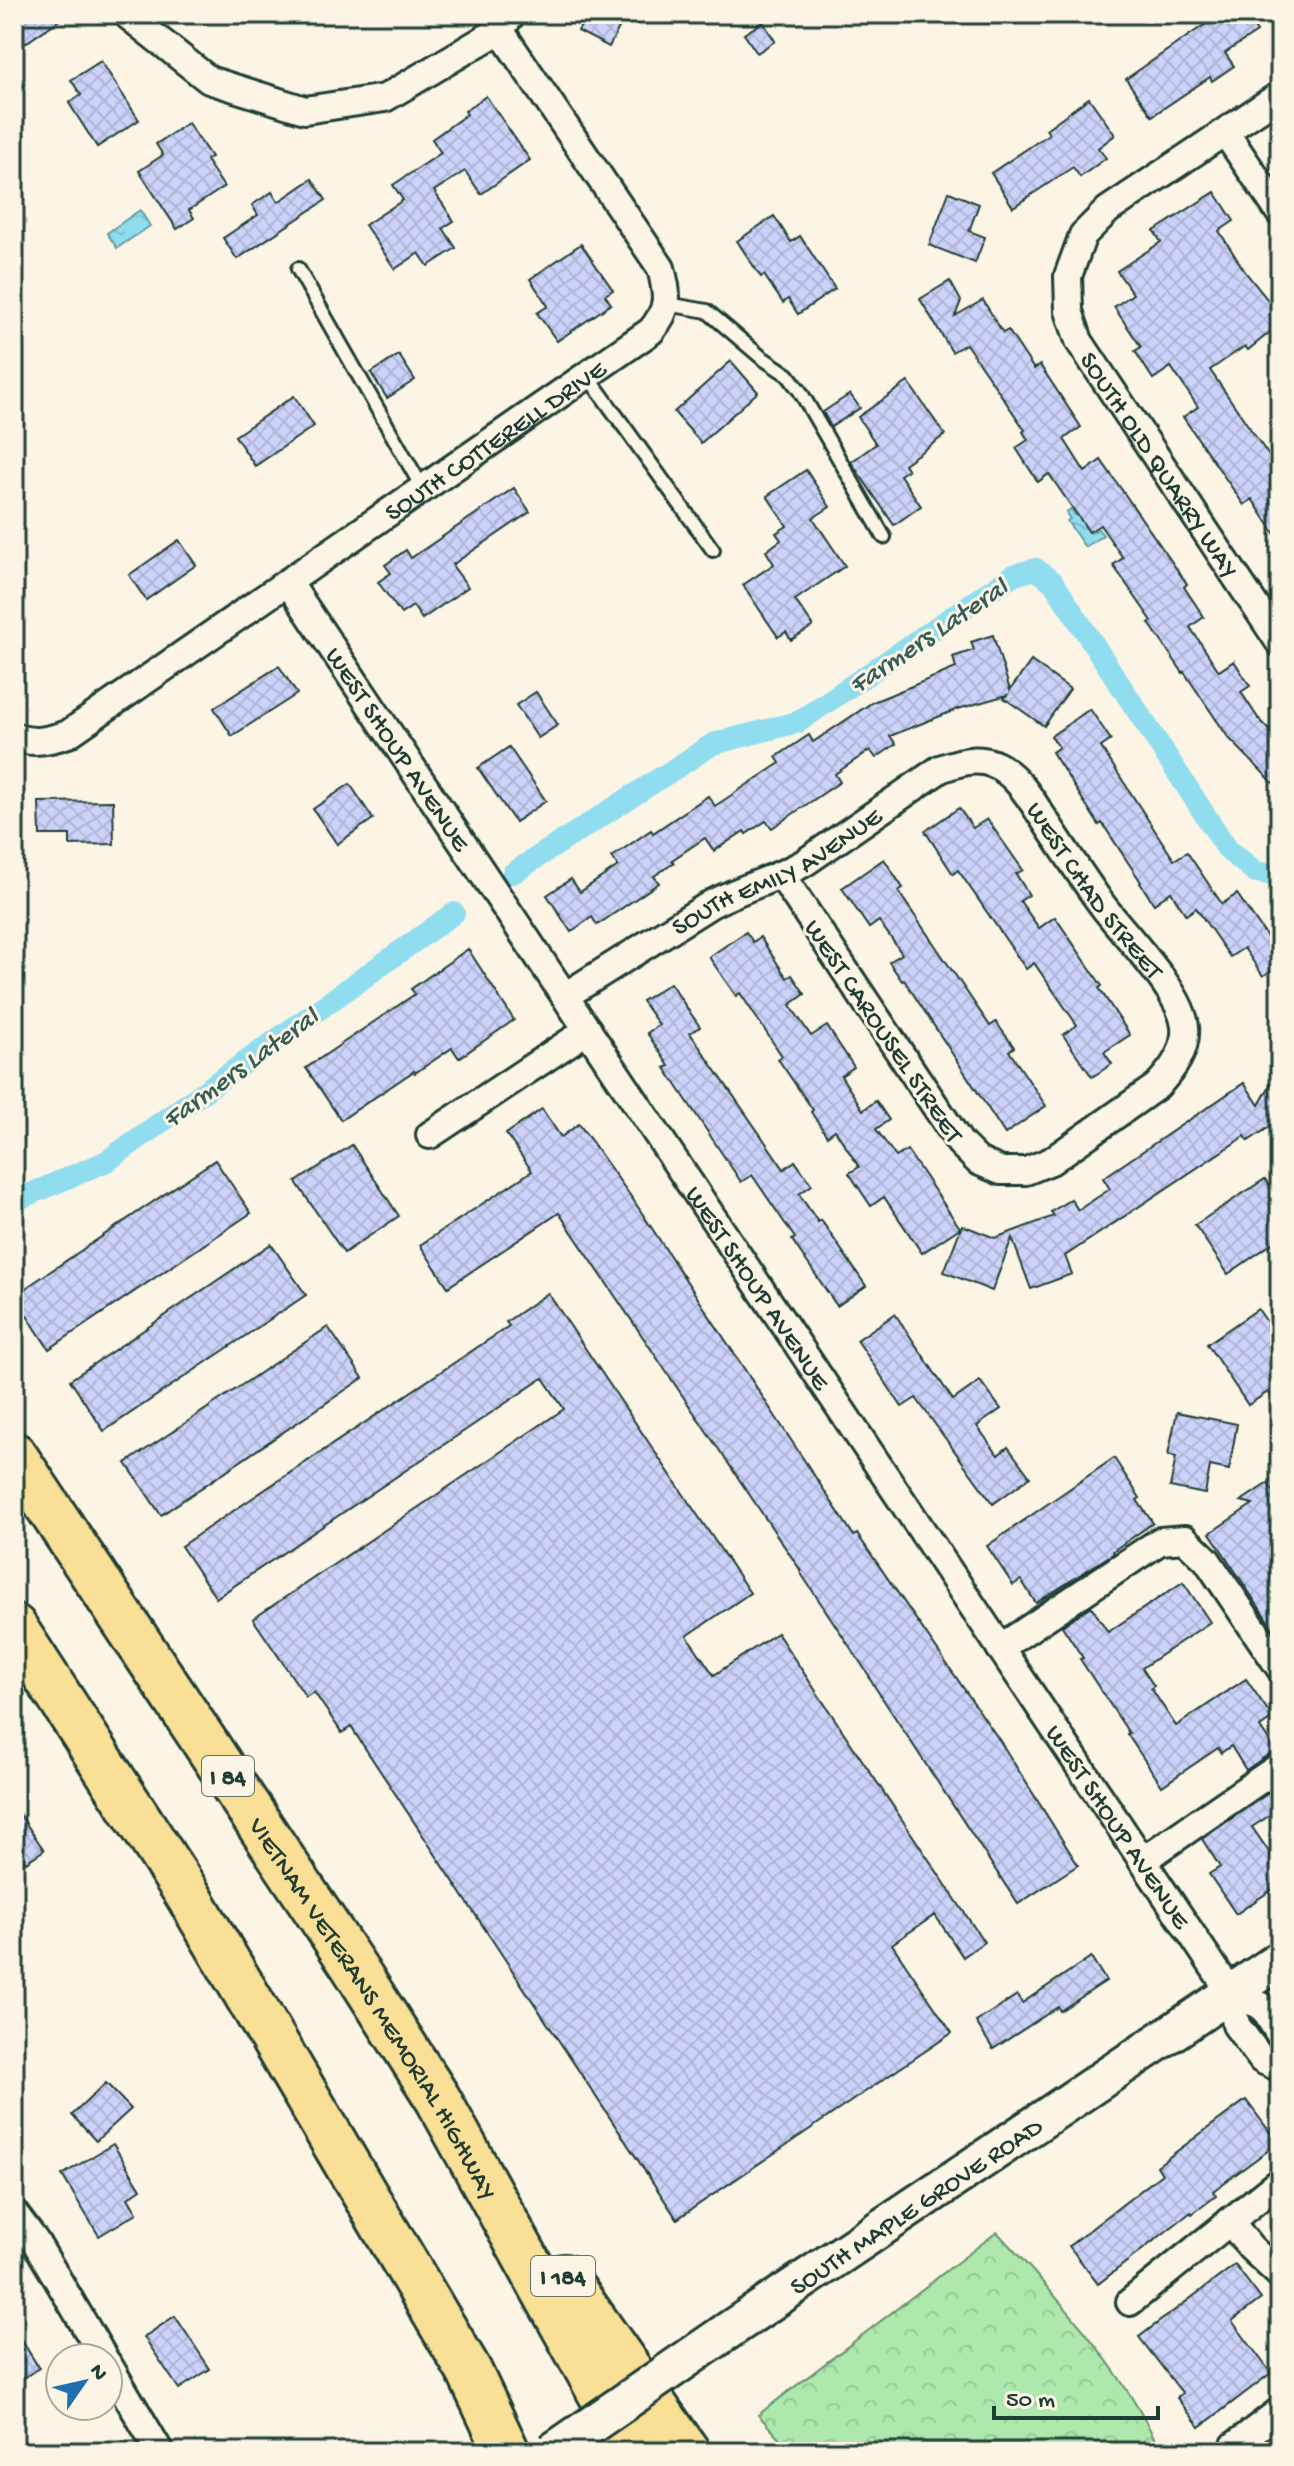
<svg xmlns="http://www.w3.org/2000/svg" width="1294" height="2466" font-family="'Gochi Hand',sans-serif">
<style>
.park{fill:url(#park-crowns);stroke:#669270;stroke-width:2}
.water{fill:url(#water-ripples);stroke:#639da4;stroke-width:2}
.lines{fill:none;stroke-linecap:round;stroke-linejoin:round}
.canal{stroke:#90ddef;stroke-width:22}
.building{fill:url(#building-cross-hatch);stroke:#1f3d34;stroke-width:2}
.lane-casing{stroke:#1f3d34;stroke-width:18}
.street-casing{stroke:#1f3d34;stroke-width:32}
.secondary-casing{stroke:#1f3d34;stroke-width:42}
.highway-casing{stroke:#1f3d34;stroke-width:50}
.lane{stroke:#fcf5e5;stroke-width:12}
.street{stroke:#fcf5e5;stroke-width:26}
.secondary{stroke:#fcf5e5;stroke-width:36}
.highway{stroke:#fadf96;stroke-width:44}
.secondary-bridge-casing{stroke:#1f3d34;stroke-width:42;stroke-linecap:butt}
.secondary-bridge{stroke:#fcf5e5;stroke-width:36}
.labels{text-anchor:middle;stroke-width:6;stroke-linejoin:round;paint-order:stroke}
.shield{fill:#fcf5e5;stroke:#617469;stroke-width:2}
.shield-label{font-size:24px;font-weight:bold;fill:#1f3d34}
.street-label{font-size:26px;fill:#1f3d34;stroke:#fcf5e5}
.water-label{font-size:28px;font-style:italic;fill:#365d59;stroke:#fcf5e5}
</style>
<defs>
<pattern id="park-crowns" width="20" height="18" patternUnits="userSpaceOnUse" patternTransform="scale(2)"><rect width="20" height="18" fill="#aee8ac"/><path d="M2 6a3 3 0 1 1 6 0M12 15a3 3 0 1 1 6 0" fill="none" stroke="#95c895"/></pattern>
<pattern id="water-ripples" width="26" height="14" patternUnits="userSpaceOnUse" patternTransform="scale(2)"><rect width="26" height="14" fill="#90ddef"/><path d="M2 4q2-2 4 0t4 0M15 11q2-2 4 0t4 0" fill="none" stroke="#7cbfce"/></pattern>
<pattern id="building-cross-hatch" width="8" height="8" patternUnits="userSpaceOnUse" patternTransform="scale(2)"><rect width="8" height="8" fill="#cdd2fa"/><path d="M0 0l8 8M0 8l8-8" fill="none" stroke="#b0b5d7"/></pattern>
</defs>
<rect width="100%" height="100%" fill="#fcf5e5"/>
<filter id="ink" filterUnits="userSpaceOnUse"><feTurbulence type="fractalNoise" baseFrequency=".0125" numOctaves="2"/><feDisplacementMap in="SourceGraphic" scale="16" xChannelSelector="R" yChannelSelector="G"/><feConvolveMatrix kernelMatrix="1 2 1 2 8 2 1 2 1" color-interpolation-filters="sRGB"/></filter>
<g filter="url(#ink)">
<path class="park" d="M997 2232C1059 2299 1123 2368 1161 2452H792L758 2415Z"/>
<g class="water">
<polygon points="140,210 150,226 117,248 107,233"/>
<polygon points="1071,509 1075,515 1078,514 1091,533 1098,529 1103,535 1085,547 1067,521 1070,519 1066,513"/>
</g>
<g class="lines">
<g class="canal">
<polyline points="513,873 713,744 798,722 1013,575 1036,569 1053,582 1228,850 1256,872 1280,876"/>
<polyline points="14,1201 107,1161 454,913"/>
</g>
</g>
<g class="building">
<polygon points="14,14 68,14 14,51"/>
<polygon points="587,14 626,14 609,47 578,31"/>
<polygon points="1220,14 1245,14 1257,32 1225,53 1234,66 1212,81 1210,77 1152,116 1126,79"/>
<polygon points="763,22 775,41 757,53 744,34"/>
<polygon points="101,61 139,120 97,147 69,103 81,95 71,80"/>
<polygon points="486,96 530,160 481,194 465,171 434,191 454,221 443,228 456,248 428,266 419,253 395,269 365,225 403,200 393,185 441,153 432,139 467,114 465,111"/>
<polygon points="1089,98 1115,135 1098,148 1106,158 1080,177 1073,167 1013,207 991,173 1049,134 1046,129"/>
<polygon points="188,123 211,157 206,160 224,187 189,210 194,218 177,229 139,171 163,155 156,144"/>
<polygon points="312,179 326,200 237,259 223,238 258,215 252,205 272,192 278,202"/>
<polygon points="949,192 979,204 969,231 985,237 975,263 929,245"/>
<polygon points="1215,192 1234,221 1219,231 1246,273 1280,315 1280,324 1248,350 1245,346 1210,370 1269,456 1280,449 1280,542 1252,499 1244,505 1183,417 1198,407 1171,367 1153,379 1135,351 1141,347 1114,307 1133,294 1117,271 1161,242 1154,231"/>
<polygon points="774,216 791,242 800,236 835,289 798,314 788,299 783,303 764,275 761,277 737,241"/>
<polygon points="581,244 613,290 605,295 611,304 557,341 537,313 548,306 530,279"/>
<polygon points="950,281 961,301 955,316 983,300 1003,333 1008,330 1034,369 1040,365 1081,427 1064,439 1085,472 1101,460 1187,584 1184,587 1204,617 1190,627 1219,671 1234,661 1250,686 1241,692 1258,718 1280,740 1280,790 1228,737 1184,672 1183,673 1149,623 1152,621 1113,565 1123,558 1100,525 1089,532 1049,474 1038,482 1016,448 1028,440 1023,432 1025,430 966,344 952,352 920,299"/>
<polygon points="399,355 415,380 387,398 371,373"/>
<polygon points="731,361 758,392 701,443 674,412"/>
<polygon points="908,382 945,435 904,464 908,470 900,475 921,506 894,525 851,462 876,444 858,417"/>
<polygon points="850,394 860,408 831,427 823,412"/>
<polygon points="294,396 314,426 255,466 235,436"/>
<polygon points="806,470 830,507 813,518 845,566 795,600 813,626 791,640 786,632 778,637 743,585 774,564 766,551 781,540 776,533 787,526 767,496"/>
<polygon points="514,488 530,512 452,565 468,587 422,619 413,606 401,614 378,582 391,573 385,565 406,550 411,558"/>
<polygon points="179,540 196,565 146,600 129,575"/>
<polygon points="993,635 1010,690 1031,661 1070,689 1044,726 1004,698 1007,695 958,709 890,736 896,744 876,758 870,750 835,774 840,782 772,828 766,821 746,834 744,831 714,851 705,838 672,860 674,863 654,876 659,883 597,925 592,917 571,932 547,895 571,879 580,892 618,866 612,857 651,830 653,833 708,796 715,806 780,763 776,757 809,735 813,742 873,702 956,668 953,657 974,650 971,642"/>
<polygon points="279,666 297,694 232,736 214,708"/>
<polygon points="536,692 558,725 538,738 516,705"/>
<polygon points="1090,709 1111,740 1101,747 1174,860 1187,852 1222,904 1237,894 1269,940 1280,933 1280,965 1263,976 1244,948 1230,957 1196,908 1186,915 1171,892 1154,904 1140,883 1141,882 1102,823 1099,825 1052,752 1059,747 1051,736"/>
<polygon points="509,747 546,801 515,822 478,768"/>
<polygon points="350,784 373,819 337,844 313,809"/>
<polygon points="113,801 114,844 70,845 70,835 40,835 39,802"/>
<polygon points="959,808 973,828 987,819 1023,870 1016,874 1029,895 1020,901 1039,928 1055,917 1102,986 1099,988 1130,1035 1104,1052 1112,1064 1092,1077 1063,1035 1077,1025 1034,963 1026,969 958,870 953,874 925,831"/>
<polygon points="884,859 903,888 898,891 990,1026 996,1022 1014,1047 1009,1051 1046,1106 1005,1134 904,980 902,981 889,962 902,954 879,921 869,928 842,888"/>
<polygon points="746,932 753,942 760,937 787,978 792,975 805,994 790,1005 811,1036 827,1026 854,1067 841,1076 863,1110 876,1101 889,1120 876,1129 896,1157 907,1150 960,1228 922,1253 884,1197 871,1206 849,1173 859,1167 835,1130 827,1136 811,1112 813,1110 778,1059 782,1056 740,993 736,996 709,957"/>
<polygon points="468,949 514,1020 459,1058 452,1048 415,1073 414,1071 341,1120 306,1068 415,994 411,989"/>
<polygon points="670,983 700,1027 690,1033 784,1169 795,1161 812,1185 799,1194 818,1222 821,1220 866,1286 837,1306 792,1240 795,1238 752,1175 741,1182 665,1068 669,1066 647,1033 659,1025 642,1001"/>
<polygon points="1280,1068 1280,1120 1248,1141 1245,1136 1065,1256 1072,1274 1031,1289 1012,1238 992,1291 944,1272 962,1225 995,1238 1054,1216 1051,1212 1071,1199 1078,1210 1110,1189 1103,1178 1244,1083 1259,1105"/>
<polygon points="542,1109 561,1137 579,1124 634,1201 854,1536 857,1534 1000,1741 1078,1865 1018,1904 869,1678 870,1677 800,1572 801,1571 559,1213 448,1287 420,1245 532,1171 506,1134"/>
<polygon points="352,1145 399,1216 344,1253 296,1182"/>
<polygon points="215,1160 251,1213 49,1349 14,1296"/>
<polygon points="1265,1179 1280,1202 1280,1238 1228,1274 1195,1225"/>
<polygon points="271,1244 306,1295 104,1431 70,1380"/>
<polygon points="548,1293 750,1593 687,1636 714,1675 777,1633 984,1942 963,1957 935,1915 892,1944 952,2033 677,2219 351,1727 342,1733 314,1692 306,1697 253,1619 564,1409 543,1378 216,1598 181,1546 509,1326 506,1322"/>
<polygon points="1258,1309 1280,1341 1280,1410 1268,1392 1248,1405 1207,1344"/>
<polygon points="895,1314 953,1400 980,1381 1001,1409 977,1426 998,1455 1008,1447 1030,1477 993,1504 916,1398 902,1407 857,1340"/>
<polygon points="328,1327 363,1378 161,1515 126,1463"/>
<polygon points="1177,1412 1237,1424 1229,1470 1210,1466 1205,1494 1170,1487 1176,1457 1168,1455"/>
<polygon points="1114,1458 1140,1498 1137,1500 1153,1523 1113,1551 1114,1553 1036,1603 1021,1580 1013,1585 987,1546"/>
<polygon points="1268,1483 1280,1502 1280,1639 1210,1533 1253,1504 1241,1501"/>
<polygon points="1183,1582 1210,1622 1142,1668 1154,1686 1151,1688 1176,1726 1246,1679 1273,1718 1260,1727 1275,1750 1246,1770 1231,1746 1221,1753 1218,1748 1162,1786 1127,1734 1129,1733 1080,1659 1083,1658 1062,1626 1091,1606 1108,1632"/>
<polygon points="1280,1785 1280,1820 1275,1812 1252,1827 1280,1868 1280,1884 1236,1914 1209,1874 1220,1867 1202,1839"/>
<polygon points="14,1806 44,1850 26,1862 14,1844"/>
<polygon points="1091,1957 1106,1981 1060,2011 1058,2007 993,2049 976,2022 1017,1995 1022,2003"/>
<polygon points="106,2083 131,2109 96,2141 72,2115"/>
<polygon points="1246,2100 1278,2143 1213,2191 1216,2196 1192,2214 1191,2212 1098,2284 1069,2246 1162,2174 1157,2166"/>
<polygon points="113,2144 141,2189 128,2198 137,2213 99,2236 62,2175"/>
<polygon points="1235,2265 1261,2299 1232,2321 1271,2373 1200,2427 1177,2398 1183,2394 1139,2337"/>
<polygon points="175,2316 210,2369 179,2389 144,2337"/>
<polygon points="14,2328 39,2368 14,2384"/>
</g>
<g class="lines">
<defs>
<g id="lane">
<polyline points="298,269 423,489"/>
<polyline points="667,304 707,311 761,357 788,375 800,391 884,537"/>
<polyline points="587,375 713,550"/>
</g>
<g id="street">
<polyline points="126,14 209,80 305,110 385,98 500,30"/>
<path id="s1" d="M1280 95 1108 210 1083 235 1068 276 1069 311 1079 341 1280 643"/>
<polyline points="1225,132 1280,213"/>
<path id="s2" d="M288 582 1231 1993 1236 2025 1262 2060 1280 2068"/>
<path id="s3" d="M14 736C32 745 50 740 68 734L651 331C670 308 668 296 661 268L500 30 512 14"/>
<path id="s4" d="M565 996 711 904C741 888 774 880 804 863L940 769C964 760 986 754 1008 773 1022 784 1032 801 1042 816 1061 845 1080 874 1100 902 1122 933 1182 991 1185 1027 1187 1051 1172 1070 1157 1086L1051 1161 1026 1171H1001L978 1161 960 1143 782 876"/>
<polyline points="430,1135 588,1030"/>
<polyline points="1000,1648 1160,1541 1185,1539 1207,1560 1280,1668"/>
<polyline points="1142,1861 1280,1766"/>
<polyline points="1231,1993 1262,2006 1280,2035"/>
<polyline points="14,2213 35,2241 104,2358"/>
<polyline points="1230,2221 1250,2247 1280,2275"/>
<polyline points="1130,2302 1280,2181"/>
<polyline points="108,2364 160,2452"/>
<polyline points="1235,2445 1277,2413 1280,2414"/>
</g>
<g id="secondary">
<path id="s5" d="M726 2332 1280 1960"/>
</g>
<g id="highway">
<path id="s6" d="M14 1455 354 1967 438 2099 633 2452"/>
<polyline points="14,1627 188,1895 469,2371 507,2452"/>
<polyline points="564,2277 687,2452"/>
</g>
</defs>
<use href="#lane" class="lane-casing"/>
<use href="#street" class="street-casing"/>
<use href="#secondary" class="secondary-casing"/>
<use href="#highway" class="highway-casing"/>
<use href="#lane" class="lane"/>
<use href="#street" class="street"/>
<use href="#secondary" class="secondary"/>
<use href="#highway" class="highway"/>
<defs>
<polyline id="secondary-bridge" points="552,2452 726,2332"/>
</defs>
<use href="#secondary-bridge" class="secondary-bridge-casing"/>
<use href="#secondary-bridge" class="secondary-bridge"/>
</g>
</g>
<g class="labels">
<g class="shield">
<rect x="202" y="1756" width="52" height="40" rx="6"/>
<rect x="531" y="2256" width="64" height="40" rx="6"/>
</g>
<g class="shield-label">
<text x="228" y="1784">I 84</text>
<text x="563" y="2284">I 184</text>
</g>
<g class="street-label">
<text dy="9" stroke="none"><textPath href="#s3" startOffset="574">SOUTH COTTERELL DRIVE</textPath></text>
<text dy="9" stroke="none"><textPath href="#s1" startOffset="500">SOUTH OLD QUARRY WAY</textPath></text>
<text dy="9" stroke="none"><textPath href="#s2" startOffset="200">WEST SHOUP AVENUE</textPath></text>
<text dy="9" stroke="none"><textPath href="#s4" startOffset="246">SOUTH EMILY AVENUE</textPath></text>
<text dy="9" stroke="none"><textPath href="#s4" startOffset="658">WEST CHAD STREET</textPath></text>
<text transform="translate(885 1030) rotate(56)" y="9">WEST CAROUSEL STREET</text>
<text dy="9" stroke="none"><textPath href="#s2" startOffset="848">WEST SHOUP AVENUE</textPath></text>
<text dy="9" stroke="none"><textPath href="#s2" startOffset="1496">WEST SHOUP AVENUE</textPath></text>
<text dy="9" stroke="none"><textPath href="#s6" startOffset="660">VIETNAM VETERANS MEMORIAL HIGHWAY</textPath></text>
<text dy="9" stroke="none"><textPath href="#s5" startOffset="228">SOUTH MAPLE GROVE ROAD</textPath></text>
</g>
<g class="water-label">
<text transform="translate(927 634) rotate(-34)" y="10">Farmers Lateral</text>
<text transform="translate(239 1066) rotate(-36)" y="10">Farmers Lateral</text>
</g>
</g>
<rect width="1294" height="2466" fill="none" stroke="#fcf5e5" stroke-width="48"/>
<rect x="24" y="24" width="1246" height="2418" fill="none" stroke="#1f3d34" stroke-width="3" filter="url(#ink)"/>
<g transform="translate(84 2382) rotate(56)"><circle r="38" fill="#fcf5e5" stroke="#a4ab9e" stroke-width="2"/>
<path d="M0-6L14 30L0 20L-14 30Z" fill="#1f6fb2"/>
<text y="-12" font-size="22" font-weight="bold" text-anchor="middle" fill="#1f3d34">N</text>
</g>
<path d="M994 2406v12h164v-12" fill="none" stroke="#1f3d34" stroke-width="4"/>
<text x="1006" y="2406" font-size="24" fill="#1f3d34" stroke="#fcf5e5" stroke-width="6" paint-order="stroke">50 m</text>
</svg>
